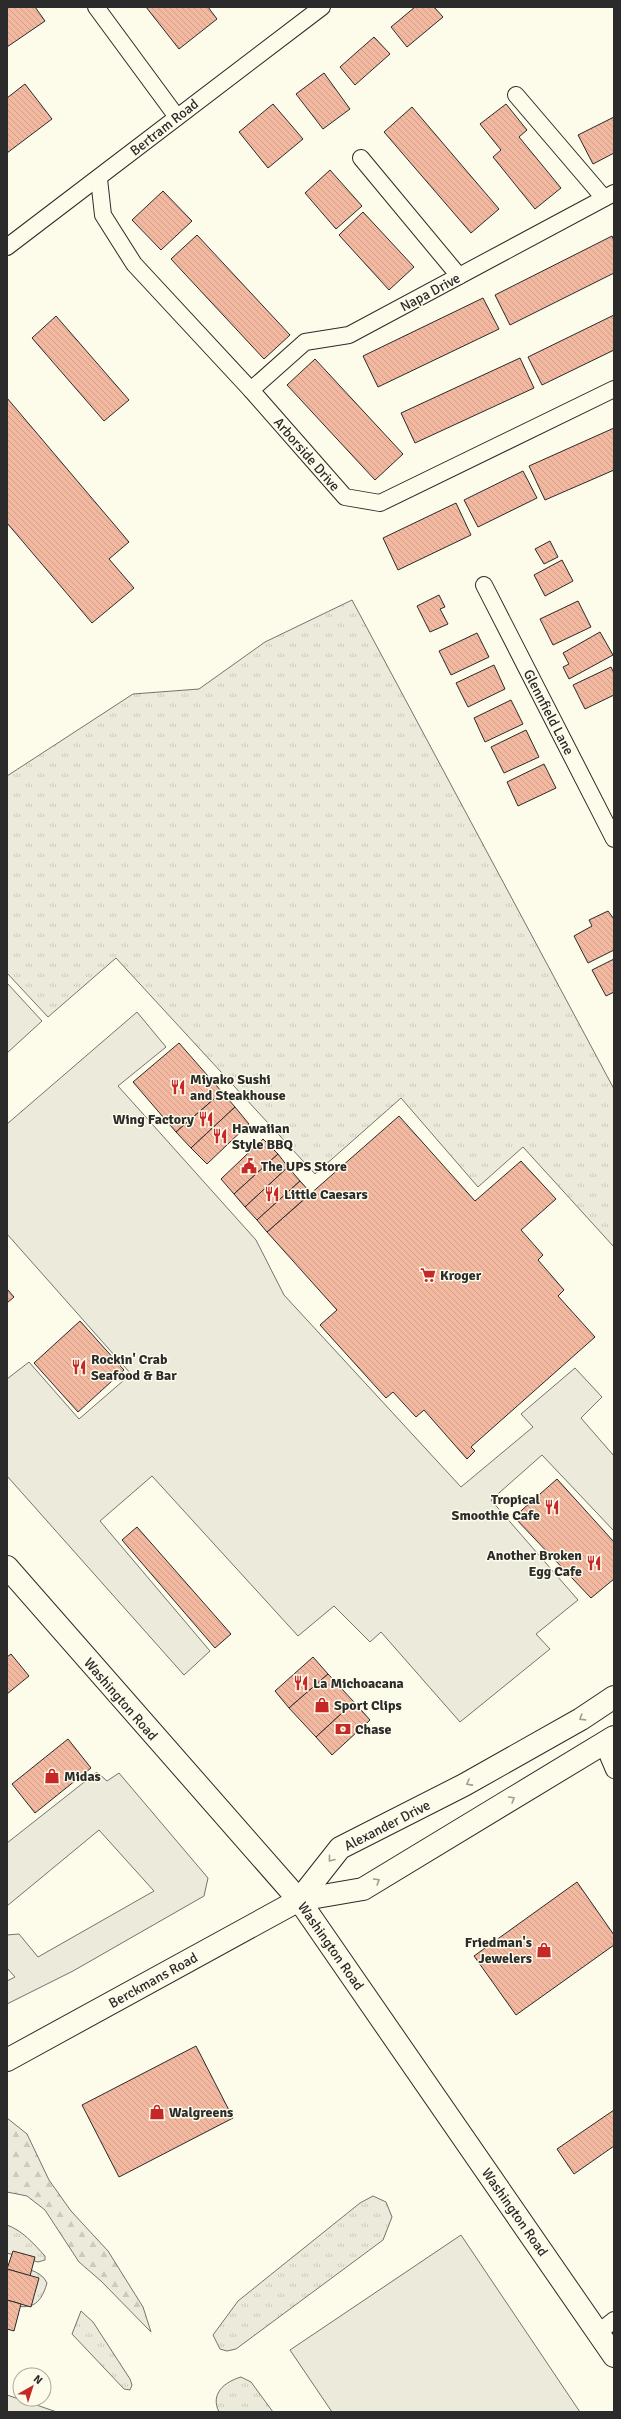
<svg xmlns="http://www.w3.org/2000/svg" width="621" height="2419" font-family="Signika,sans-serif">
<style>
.grass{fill:url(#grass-tufts);stroke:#74746e}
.forest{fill:url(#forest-firs);stroke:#74746e}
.parking{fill:#eceadb;stroke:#74746e}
.building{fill:url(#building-back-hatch);stroke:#2b2b2b}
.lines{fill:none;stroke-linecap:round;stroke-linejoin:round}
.street-casing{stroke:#2b2b2b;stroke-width:18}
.secondary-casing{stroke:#2b2b2b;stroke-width:24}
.primary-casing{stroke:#2b2b2b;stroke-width:24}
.street{stroke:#fdfbea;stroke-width:16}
.secondary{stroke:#fdfbea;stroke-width:22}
.primary{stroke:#fdfbea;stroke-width:22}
.oneway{stroke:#9e9d94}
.labels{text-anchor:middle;stroke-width:3;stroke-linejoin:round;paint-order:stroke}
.street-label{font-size:14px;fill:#2b2b2b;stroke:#fdfbea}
.poi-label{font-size:14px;font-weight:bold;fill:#2b2b2b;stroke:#fdfbea;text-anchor:start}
</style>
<defs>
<pattern id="grass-tufts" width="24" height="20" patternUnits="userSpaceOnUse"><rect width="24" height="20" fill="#ecebdb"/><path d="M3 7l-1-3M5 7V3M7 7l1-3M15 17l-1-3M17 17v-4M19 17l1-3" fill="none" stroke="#cbcabc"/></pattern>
<pattern id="forest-firs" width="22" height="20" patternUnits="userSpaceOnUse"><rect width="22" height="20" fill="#ecebdb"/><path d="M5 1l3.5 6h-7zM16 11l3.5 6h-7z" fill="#cbcabc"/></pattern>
<pattern id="building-back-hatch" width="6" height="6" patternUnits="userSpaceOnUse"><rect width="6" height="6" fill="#f2b8a0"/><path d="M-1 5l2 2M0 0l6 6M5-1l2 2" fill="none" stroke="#d09e8a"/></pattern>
</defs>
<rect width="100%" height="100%" fill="#fdfbea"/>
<g class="grass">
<polygon points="352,600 614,1089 614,1247 523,1147 478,1187 401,1098 315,1174 116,958 48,1017 7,973 7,776 133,694 199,689 265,642"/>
<polygon points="373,2196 386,2202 392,2217 383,2240 236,2349 227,2351 220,2349 213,2335 238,2301 360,2203"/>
<path d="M7 2225C23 2231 33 2243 45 2256V2260L38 2262 7 2253Z"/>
<path d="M7 2264C21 2268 41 2269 47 2283 40 2307 30 2310 7 2304Z"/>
<polygon points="81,2311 93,2322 130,2379 132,2385 130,2390 124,2389 72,2334"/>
<path d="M241 2377 251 2382 273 2412H219C210 2394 224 2382 241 2377Z"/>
</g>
<polygon class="forest" points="7,2118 27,2134 49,2180 71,2211 108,2251 143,2307 151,2332 101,2281 79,2262 45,2210 27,2196 7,2192"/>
<g class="parking">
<polygon points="7,983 42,1021 7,1053"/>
<polygon points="137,1012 166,1047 118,1086 256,1240 284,1295 461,1487 533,1427 521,1414 575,1368 602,1397 581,1418 614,1456 614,1531 542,1455 491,1500 578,1600 536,1634 550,1649 460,1722 381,1632 370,1642 334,1606 298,1636 152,1476 100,1521 210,1651 184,1675 7,1476 7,1379 29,1362 79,1419 131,1374 7,1234 7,1124"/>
<polygon points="97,1772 107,1781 119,1773 208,1878 204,1896 73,1971 7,2004 7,1981 15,1977 7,1968 7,1935 19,1934 38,1957 154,1891 99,1830 7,1906 7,1843"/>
<polygon points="461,2235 580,2412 332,2412 290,2350"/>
<polygon points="7,2395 57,2412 7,2412"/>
</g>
<g class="building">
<polygon points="7,7 35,7 45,21 7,47"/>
<polygon points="146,7 208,7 217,19 179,49"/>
<polygon points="415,7 434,7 443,17 407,47 391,27"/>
<polygon points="374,37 390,54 355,85 340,67"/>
<polygon points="324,73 350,109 323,129 296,94"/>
<polygon points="25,84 52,119 7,153 7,98"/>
<polygon points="273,104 303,139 268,168 239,132"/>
<polygon points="506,104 527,130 519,137 561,188 535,209 493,157 501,150 480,124"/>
<polygon points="412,107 499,209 471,233 384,132"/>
<polygon points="614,117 614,153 593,164 578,135"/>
<polygon points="330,170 362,206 336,229 305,193"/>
<polygon points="163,191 192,221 161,250 132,220"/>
<polygon points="363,212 414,267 389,290 339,235"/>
<polygon points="197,235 290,335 264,359 171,259"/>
<polygon points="612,236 614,241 614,273 510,325 495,295"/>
<polygon points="483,298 499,329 378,387 363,356"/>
<polygon points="614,315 614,350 542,385 528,357"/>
<polygon points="56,316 129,400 104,421 32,338"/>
<polygon points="520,358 534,388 415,443 401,413"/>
<polygon points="315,359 403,454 375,480 287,385"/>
<polygon points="7,398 129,542 109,559 134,588 92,623 7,523"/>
<polygon points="614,428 614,470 545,500 529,466"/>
<polygon points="523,471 537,498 478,527 464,500"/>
<polygon points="456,503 471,535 398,570 383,538"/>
<polygon points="550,541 558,557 544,564 535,549"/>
<polygon points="562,560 573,581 545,596 534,575"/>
<polygon points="439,595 445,607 440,609 448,624 430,632 417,606"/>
<polygon points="578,601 591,627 553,645 540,619"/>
<polygon points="600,632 613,655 569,679 563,667 569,664 563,653"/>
<polygon points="477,633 489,657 451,675 439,651"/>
<polygon points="494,665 505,689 468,707 456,683"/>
<polygon points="611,667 614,673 614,695 585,709 573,685"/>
<polygon points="511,700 523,724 485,742 474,718"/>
<polygon points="526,730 539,757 504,773 491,747"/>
<polygon points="544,764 556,788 518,806 507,782"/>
<polygon points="608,911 614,919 614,950 588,963 574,936 592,926 589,920"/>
<polygon points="614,959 614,992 606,996 592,970"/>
<polygon points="179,1043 222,1092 176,1132 133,1082"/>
<polygon points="222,1092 235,1107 191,1148 176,1132"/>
<polygon points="235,1107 249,1124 207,1164 191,1148"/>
<polygon points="399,1116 475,1201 521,1161 556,1199 521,1230 543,1255 538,1260 564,1290 558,1296 595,1337 471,1447 475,1451 467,1459 424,1410 416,1417 393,1392 386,1398 320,1325 337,1310 267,1232"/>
<polygon points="263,1139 278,1154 234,1194 221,1179"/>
<polygon points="278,1154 288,1167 245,1207 234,1194"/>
<polygon points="288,1167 300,1181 257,1220 245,1207"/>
<polygon points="300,1181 311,1193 267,1232 257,1220"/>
<polygon points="7,1289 14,1297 7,1303"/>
<polygon points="80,1321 124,1370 78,1412 34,1363"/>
<polygon points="557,1479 614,1542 614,1579 591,1598 514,1517"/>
<polygon points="137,1527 231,1634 215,1648 122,1540"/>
<polygon points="11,1654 29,1676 7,1694 7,1657"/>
<polygon points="313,1657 328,1674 289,1708 275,1691"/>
<polygon points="328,1674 354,1702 316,1737 289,1708"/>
<polygon points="354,1702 370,1720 332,1755 316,1737"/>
<polygon points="68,1739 91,1768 35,1813 12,1784"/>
<polygon points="577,1882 614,1935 614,1945 516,2015 474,1956"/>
<polygon points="196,2046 233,2118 119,2177 82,2105"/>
<polygon points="614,2110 614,2146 574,2174 557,2149"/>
<polygon points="13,2251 35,2257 30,2276 7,2269"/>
<polygon points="7,2269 39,2278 31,2307 7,2300"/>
<polygon points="7,2300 21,2304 14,2331 7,2329"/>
</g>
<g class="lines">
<defs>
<g id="street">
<polyline points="96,7 177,117"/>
<polyline points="516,95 604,198"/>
<polyline points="361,158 459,276"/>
<polyline points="99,179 103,215 134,264 251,390 345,497 380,503 614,389"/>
<polyline points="7,247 322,7"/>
<polyline points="251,390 305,342 349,335 614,193"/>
<polyline points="484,585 614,839"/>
<polyline points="603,1744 614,1770"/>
<polyline points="598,2333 614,2320"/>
</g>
<g id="secondary">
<polyline points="299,1900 340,1848 464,1785 581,1719 614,1697"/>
<polyline points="7,2060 299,1900 363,1889 614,1737"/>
</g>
<polyline id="primary" points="7,1567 299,1900 614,2356"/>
</defs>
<use href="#street" class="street-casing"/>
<use href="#secondary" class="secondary-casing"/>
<use href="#primary" class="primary-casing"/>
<use href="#street" class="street"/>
<use href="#secondary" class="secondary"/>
<use href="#primary" class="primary"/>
</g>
<defs><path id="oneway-chevron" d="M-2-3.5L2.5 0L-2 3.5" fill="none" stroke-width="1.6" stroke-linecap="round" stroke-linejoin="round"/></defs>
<g class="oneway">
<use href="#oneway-chevron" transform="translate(582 1718) rotate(148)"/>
<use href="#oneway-chevron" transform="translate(469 1783) rotate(151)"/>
<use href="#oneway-chevron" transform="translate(512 1799) rotate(-31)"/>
<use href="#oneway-chevron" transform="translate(331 1859) rotate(128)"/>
<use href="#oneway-chevron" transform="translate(377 1881) rotate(-31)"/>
</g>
<defs>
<symbol id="restaurant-bare" viewBox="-9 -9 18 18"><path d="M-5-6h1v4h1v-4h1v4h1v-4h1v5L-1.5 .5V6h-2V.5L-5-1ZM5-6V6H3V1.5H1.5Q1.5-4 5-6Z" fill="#c62828" stroke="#fdfbea" stroke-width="2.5" paint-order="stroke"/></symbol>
<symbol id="civic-bare" viewBox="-9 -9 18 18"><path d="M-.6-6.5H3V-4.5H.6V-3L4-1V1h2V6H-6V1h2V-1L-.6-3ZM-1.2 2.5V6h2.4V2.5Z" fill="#c62828" stroke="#fdfbea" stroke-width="2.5" paint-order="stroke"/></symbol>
<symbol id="supermarket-bare" viewBox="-9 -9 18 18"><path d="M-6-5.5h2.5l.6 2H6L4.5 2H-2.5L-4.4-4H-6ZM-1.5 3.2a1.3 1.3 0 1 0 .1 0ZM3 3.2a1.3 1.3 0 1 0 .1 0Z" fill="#c62828" stroke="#fdfbea" stroke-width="2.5" paint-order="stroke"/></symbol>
<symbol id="shop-bare" viewBox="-9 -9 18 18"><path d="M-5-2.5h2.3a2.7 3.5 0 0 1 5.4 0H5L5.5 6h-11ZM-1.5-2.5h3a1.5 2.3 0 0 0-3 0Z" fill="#c62828" stroke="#fdfbea" stroke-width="2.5" paint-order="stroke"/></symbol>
<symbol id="bank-bare" viewBox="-9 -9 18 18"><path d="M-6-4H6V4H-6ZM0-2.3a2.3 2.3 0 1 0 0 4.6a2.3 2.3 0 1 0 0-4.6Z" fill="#c62828" stroke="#fdfbea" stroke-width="2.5" paint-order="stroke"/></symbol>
</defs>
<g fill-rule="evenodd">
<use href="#restaurant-bare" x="167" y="1076" width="22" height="22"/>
<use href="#restaurant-bare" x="195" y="1108" width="22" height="22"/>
<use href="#restaurant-bare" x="209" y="1125" width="22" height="22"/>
<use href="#civic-bare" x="238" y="1155" width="22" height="22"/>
<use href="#restaurant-bare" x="261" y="1183" width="22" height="22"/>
<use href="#supermarket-bare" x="417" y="1264" width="22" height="22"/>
<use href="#restaurant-bare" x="68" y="1356" width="22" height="22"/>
<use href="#restaurant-bare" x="541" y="1496" width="22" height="22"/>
<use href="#restaurant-bare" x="583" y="1552" width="22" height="22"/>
<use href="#restaurant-bare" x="290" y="1672" width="22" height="22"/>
<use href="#shop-bare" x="311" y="1694" width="22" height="22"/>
<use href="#bank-bare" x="332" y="1718" width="22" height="22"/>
<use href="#shop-bare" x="41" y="1765" width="22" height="22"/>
<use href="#shop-bare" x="533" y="1939" width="22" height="22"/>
<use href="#shop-bare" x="146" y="2101" width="22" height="22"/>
</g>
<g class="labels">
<g class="street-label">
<text transform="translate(164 127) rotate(-38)" y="5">Bertram Road</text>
<text transform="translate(430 292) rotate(-28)" y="5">Napa Drive</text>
<text transform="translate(307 454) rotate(49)" y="5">Arborside Drive</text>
<text transform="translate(549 712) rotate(63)" y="5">Glennfield Lane</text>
<text transform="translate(121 1699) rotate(49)" y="5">Washington Road</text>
<text transform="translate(387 1825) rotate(-27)" y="5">Alexander Drive</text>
<text transform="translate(331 1946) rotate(55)" y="5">Washington Road</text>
<text transform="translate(153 1980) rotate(-29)" y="5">Berckmans Road</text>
<text transform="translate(515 2212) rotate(55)" y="5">Washington Road</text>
</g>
<g class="poi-label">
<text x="190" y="1084">Miyako Sushi<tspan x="190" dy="16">and Steakhouse</tspan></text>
<text x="194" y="1124" text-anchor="end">Wing Factory</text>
<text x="232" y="1133">Hawaiian<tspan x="232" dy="16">Style BBQ</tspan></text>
<text x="261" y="1171">The UPS Store</text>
<text x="284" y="1199">Little Caesars</text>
<text x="440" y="1280">Kroger</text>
<text x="91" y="1364">Rockin' Crab<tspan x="91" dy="16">Seafood &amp; Bar</tspan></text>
<text x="540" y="1504" text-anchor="end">Tropical<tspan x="540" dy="16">Smoothie Cafe</tspan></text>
<text x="582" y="1560" text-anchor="end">Another Broken<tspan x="582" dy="16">Egg Cafe</tspan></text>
<text x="313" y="1688">La Michoacana</text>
<text x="334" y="1710">Sport Clips</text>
<text x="355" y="1734">Chase</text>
<text x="64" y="1781">Midas</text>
<text x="532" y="1947" text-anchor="end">Friedman's<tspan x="532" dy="16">Jewelers</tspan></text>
<text x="169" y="2117">Walgreens</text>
</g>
</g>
<rect width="621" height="2419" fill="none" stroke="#2b2b2b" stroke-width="16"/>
<g transform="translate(32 2387) rotate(39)"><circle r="19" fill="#fdfbea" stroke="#a9a89e"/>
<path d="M0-3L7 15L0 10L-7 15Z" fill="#c62828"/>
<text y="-6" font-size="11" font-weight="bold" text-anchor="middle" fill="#2b2b2b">N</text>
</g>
</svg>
